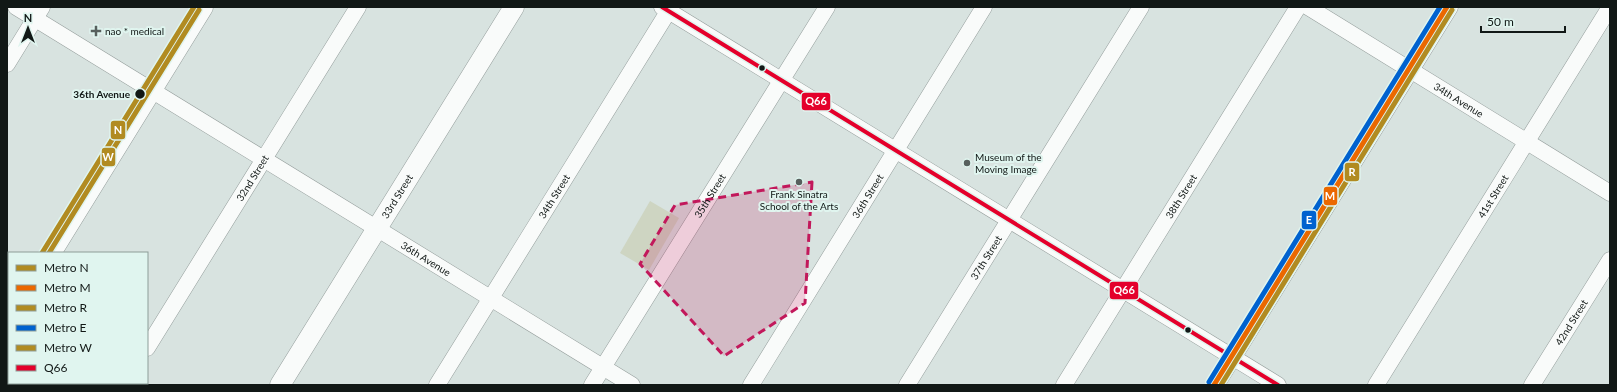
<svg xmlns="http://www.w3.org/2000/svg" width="1617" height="392" font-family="Lato,sans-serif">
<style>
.green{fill:#ced5c2}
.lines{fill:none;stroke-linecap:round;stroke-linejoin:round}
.minor-casing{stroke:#959e9c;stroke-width:17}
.major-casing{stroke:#959e9c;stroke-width:21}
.minor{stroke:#f9fbfa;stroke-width:16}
.major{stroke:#f9fbfa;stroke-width:20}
.rail{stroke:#b8bbba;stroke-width:3;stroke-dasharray:2 4;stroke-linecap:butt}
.bus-1-casing{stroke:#e0f5ef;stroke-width:7}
.bus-1{stroke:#e4002b;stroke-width:4}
.metro-1-casing{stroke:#e0f5ef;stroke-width:8}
.metro-2-casing{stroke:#e0f5ef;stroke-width:8}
.metro-3-casing{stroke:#e0f5ef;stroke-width:8}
.metro-4-casing{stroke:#e0f5ef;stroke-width:8}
.metro-5-casing{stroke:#e0f5ef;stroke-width:8}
.metro-1{stroke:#b18b21;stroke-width:5}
.metro-2{stroke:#eb6800;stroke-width:5}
.metro-3{stroke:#b18b21;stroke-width:5}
.metro-4{stroke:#0062cf;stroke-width:5}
.metro-5{stroke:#b18b21;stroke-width:5}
.marked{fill:#c2185b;fill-opacity:0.2;stroke:#c2185b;stroke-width:3;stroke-dasharray:8 5;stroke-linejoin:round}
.poi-dot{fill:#575f5d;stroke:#e0f5ef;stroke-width:1.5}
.bus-dot{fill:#111816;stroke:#e0f5ef;stroke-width:1.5}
.labels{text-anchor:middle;stroke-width:4;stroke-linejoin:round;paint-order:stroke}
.poi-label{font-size:10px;fill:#111816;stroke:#e0f5ef;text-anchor:start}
.stop-label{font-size:10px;font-weight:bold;fill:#111816;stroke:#e0f5ef;text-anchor:end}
.street-label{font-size:10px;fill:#111816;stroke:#e0f5ef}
.line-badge{stroke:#e0f5ef;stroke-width:1.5}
.badge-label{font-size:11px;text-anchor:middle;font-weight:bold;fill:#fff}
</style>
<rect width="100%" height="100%" fill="#d8e3e0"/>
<polygon class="green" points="650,201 679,218 649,270 620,253"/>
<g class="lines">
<defs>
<g id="minor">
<path id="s1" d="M16 7 632 385"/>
<polyline points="662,7 1278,385"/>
<path id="s2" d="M1308 7 1610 193"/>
<polyline points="7,64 42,7"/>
<path id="s3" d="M147 348 358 7"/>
<polyline points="124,385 126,383"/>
<path id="s4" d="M437 385 671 7"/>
<path id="s5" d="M592 385 827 7"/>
<path id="s6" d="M751 385 984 7"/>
<path id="s7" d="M907 385 1141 7"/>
<path id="s8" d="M1064 385 1298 7"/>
<polyline points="1216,385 1450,7"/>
<path id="s9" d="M1376 385 1610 7"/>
<path id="s10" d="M1532 385 1610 260"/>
</g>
<g id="major">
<polyline points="51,253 203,7"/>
<polyline points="7,325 9,321"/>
<path id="s11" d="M280 385 514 7"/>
</g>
</defs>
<use href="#minor" class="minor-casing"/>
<use href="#major" class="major-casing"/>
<use href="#minor" class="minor"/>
<use href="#major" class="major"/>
<g class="rail">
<polyline points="49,253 201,7"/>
<polyline points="7,322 9,318"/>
</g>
<defs>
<polyline id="bus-1" points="662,7 1278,385"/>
</defs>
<use href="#bus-1" class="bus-1-casing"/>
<use href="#bus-1" class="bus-1"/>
<defs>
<polyline id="metro-1" points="42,253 194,7"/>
<polyline id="metro-2" points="1214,385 1447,7"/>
<polyline id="metro-3" points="1221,385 1452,10"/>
<polyline id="metro-4" points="1209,382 1440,7"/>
<polyline id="metro-5" points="49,253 199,10"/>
</defs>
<use href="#metro-1" class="metro-1-casing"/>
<use href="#metro-2" class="metro-2-casing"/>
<use href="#metro-3" class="metro-3-casing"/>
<use href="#metro-4" class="metro-4-casing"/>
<use href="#metro-5" class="metro-5-casing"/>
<use href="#metro-1" class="metro-1"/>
<use href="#metro-2" class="metro-2"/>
<use href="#metro-3" class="metro-3"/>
<use href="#metro-4" class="metro-4"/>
<use href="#metro-5" class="metro-5"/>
</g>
<path class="marked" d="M812 182 805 303 724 356 640 264 675 205Z"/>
<g class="poi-dot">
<path d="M94 25h4v4h4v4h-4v4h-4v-4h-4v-4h4z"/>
<circle cx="967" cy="163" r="4"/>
<circle cx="799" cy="182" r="4"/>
</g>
<g class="bus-dot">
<circle cx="762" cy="68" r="3.5"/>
<circle cx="140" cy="94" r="5.5"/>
<circle cx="1188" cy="330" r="3.5"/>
</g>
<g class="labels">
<g class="poi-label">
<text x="105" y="35">nao * medical</text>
<text x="975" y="161">Museum of the<tspan x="975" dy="12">Moving Image</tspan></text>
<text x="799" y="198" text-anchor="middle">Frank Sinatra<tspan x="799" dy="12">School of the Arts</tspan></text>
</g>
<g class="stop-label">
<text x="130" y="98">36th Avenue</text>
</g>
<g class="street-label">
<text dy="4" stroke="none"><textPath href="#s2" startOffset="177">34th Avenue</textPath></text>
<text dy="4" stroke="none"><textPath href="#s3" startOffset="200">32nd Street</textPath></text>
<text dy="4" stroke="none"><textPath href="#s11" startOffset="222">33rd Street</textPath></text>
<text dy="4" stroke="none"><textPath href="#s4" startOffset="222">34th Street</textPath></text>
<text dy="4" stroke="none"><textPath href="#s5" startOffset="223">35th Street</textPath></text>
<text dy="4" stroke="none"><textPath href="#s6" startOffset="222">36th Street</textPath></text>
<text dy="4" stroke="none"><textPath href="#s8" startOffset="222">38th Street</textPath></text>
<text dy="4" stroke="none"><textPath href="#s9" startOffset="222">41st Street</textPath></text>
<text dy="4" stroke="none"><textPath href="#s7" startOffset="150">37th Street</textPath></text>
<text dy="4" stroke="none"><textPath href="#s1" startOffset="481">36th Avenue</textPath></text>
<text dy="4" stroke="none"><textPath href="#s10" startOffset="74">42nd Street</textPath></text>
</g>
</g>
<g class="line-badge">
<rect x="801" y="92" width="30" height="19" rx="4" fill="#e4002b"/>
<rect x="110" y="120" width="16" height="20" rx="4" fill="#b18b21"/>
<rect x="101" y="147" width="15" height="20" rx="4" fill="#b18b21"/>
<rect x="1344" y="162" width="16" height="20" rx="4" fill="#b18b21"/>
<rect x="1323" y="186" width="15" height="20" rx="4" fill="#eb6800"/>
<rect x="1301" y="210" width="16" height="20" rx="4" fill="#0062cf"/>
<rect x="1109" y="281" width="30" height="19" rx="4" fill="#e4002b"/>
</g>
<g class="badge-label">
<text x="816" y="105">Q66</text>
<text x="118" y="134">N</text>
<text x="108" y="161">W</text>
<text x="1352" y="176">R</text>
<text x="1330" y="200">M</text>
<text x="1309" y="224">E</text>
<text x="1124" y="294">Q66</text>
</g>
<rect width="1617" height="392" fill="none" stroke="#111816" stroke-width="16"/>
<rect x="8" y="252" width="140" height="132" fill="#e0f5ef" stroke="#8d9d98"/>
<rect x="16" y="265" width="20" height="6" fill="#b18b21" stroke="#8d9d98"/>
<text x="44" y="272" font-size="12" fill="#111816">Metro N</text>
<rect x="16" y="285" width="20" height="6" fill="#eb6800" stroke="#8d9d98"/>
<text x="44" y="292" font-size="12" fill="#111816">Metro M</text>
<rect x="16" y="305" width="20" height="6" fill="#b18b21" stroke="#8d9d98"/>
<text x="44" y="312" font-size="12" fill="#111816">Metro R</text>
<rect x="16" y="325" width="20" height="6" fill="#0062cf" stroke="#8d9d98"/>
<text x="44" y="332" font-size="12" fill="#111816">Metro E</text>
<rect x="16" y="345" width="20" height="6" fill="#b18b21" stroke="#8d9d98"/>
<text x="44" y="352" font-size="12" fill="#111816">Metro W</text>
<rect x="16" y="365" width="20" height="6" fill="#e4002b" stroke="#8d9d98"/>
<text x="44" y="372" font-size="12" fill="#111816">Q66</text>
<g transform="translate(28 28)" stroke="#e0f5ef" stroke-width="3" paint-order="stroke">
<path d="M0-3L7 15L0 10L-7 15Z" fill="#111816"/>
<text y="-6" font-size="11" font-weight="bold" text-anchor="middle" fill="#111816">N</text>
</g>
<path d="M1481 26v6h84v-6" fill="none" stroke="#111816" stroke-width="2"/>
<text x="1487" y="26" font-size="12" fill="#111816" stroke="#e0f5ef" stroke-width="3" paint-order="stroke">50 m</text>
</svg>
